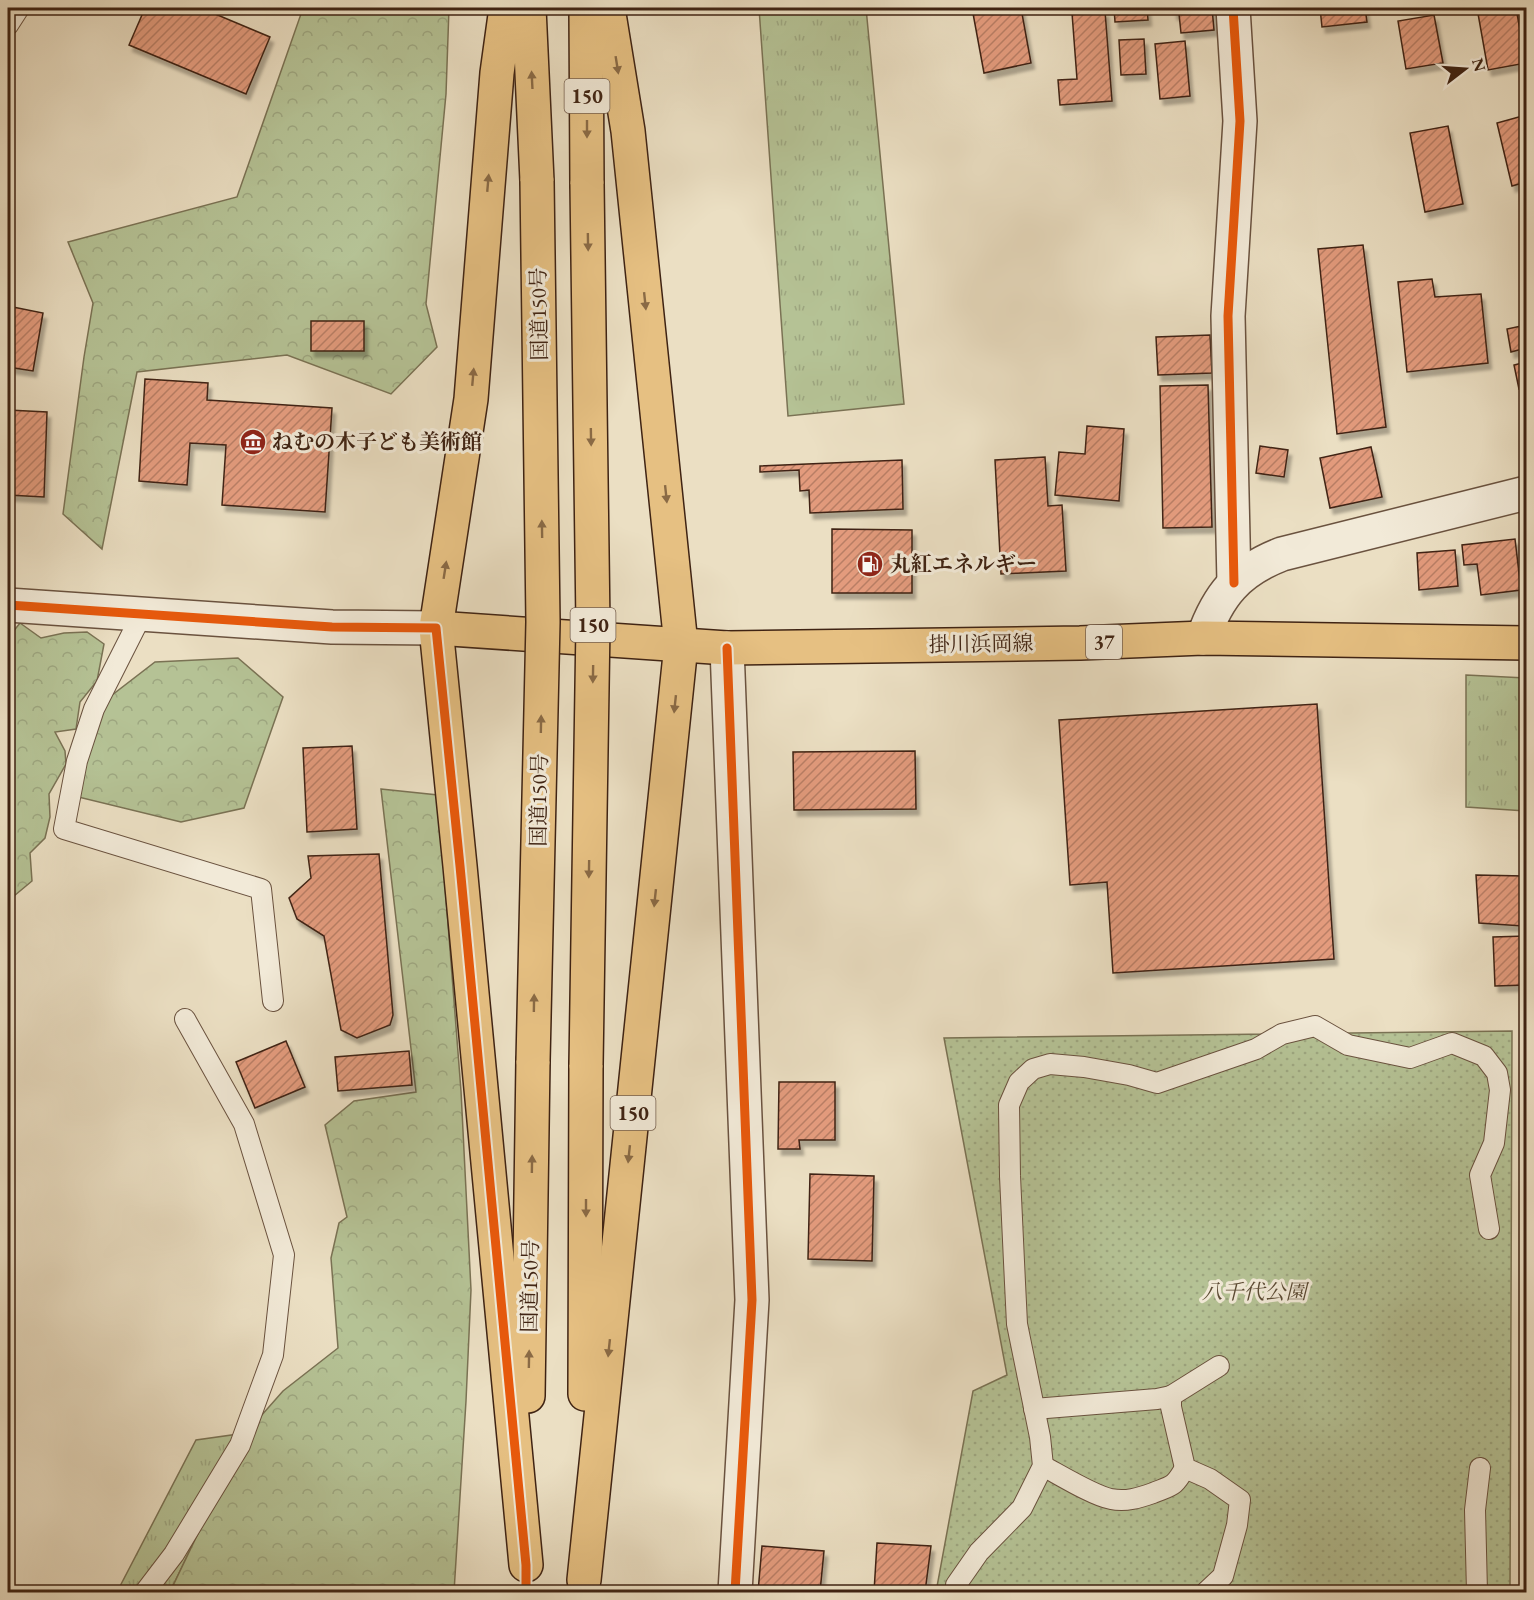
<svg xmlns="http://www.w3.org/2000/svg" width="1534" height="1600" font-family="'EB Garamond','Noto Serif JP',serif">
<style>
.grass{fill:url(#grass-tufts);stroke:#7a7254;stroke-width:1.5}
.forest{fill:url(#forest-crowns);stroke:#7a7254;stroke-width:1.5}
.park{fill:url(#park-dots);stroke:#7a7254;stroke-width:1.5}
.building{fill:url(#building-hatch);stroke:#3f2313;stroke-width:1.5;filter:url(#shadow)}
.lines{fill:none;stroke-linecap:round;stroke-linejoin:round}
.service-casing{stroke:#6a523f;stroke-width:22}
.minor-casing{stroke:#6a523f;stroke-width:36}
.tertiary-casing{stroke:#6a523f;stroke-width:36}
.primary-casing{stroke:#3f2313;stroke-width:36}
.trunk-casing{stroke:#3f2313;stroke-width:36}
.service{stroke:#f2ead8;stroke-width:20}
.minor{stroke:#f2ead8;stroke-width:33}
.tertiary{stroke:#f2ead8;stroke-width:33}
.primary{stroke:#e6c082;stroke-width:33}
.trunk{stroke:#e6c082;stroke-width:33}
.trunk-bridge-casing{stroke:#3f2313;stroke-width:36;stroke-linecap:butt}
.trunk-bridge{stroke:#e6c082;stroke-width:33}
.cycleway-casing{stroke:#f2ead8;stroke-width:13}
.cycleway{stroke:#e8590c;stroke-width:9}
.oneway{fill:#8a6a45}
.labels{text-anchor:middle;stroke-width:6;stroke-linejoin:round;paint-order:stroke}
.shield{fill:#f2ead8;stroke:#755f4e;stroke-width:1.5}
.shield-label{font-size:20px;font-weight:bold;fill:#3f2313}
.street-label{font-size:21px;fill:#3f2313;stroke:#f2ead8}
.poi-label{font-size:21px;font-weight:bold;fill:#3f2313;stroke:#f2ead8;text-anchor:start}
.park-label{font-size:21px;font-style:italic;fill:#5c4b34;stroke:#f2ead8}
</style>
<defs>
<pattern id="grass-tufts" width="24" height="20" patternUnits="userSpaceOnUse" patternTransform="scale(1.5)"><rect width="24" height="20" fill="#b5c295"/><path d="M3 7l-1-3M5 7V3M7 7l1-3M15 17l-1-3M17 17v-4M19 17l1-3" fill="none" stroke="#9da680"/></pattern>
<pattern id="forest-crowns" width="20" height="18" patternUnits="userSpaceOnUse" patternTransform="scale(1.5)"><rect width="20" height="18" fill="#b5c295"/><path d="M2 6a3 3 0 1 1 6 0M12 15a3 3 0 1 1 6 0" fill="none" stroke="#9da680"/></pattern>
<pattern id="park-dots" width="8" height="8" patternUnits="userSpaceOnUse" patternTransform="scale(1.5)"><rect width="8" height="8" fill="#b5c295"/><path d="M2 2h.1M6 6h.1" fill="none" stroke="#9da680" stroke-width="1.8" stroke-linecap="round"/></pattern>
<pattern id="building-hatch" width="6" height="6" patternUnits="userSpaceOnUse" patternTransform="scale(1.5)"><rect width="6" height="6" fill="#e39b7d"/><path d="M-1 1l2-2M0 6l6-6M5 7l2-2" fill="none" stroke="#b97e65"/></pattern>
<filter id="shadow"><feDropShadow dx="3.5" dy="6" stdDeviation="1.5" flood-color="#0004"/></filter>
</defs>
<rect width="100%" height="100%" fill="#ebdfc3"/>
<filter id="stains"><feTurbulence type="fractalNoise" baseFrequency=".00333" numOctaves="4"/><feColorMatrix values="0 0 0 0 .2 0 0 0 0 .09 0 0 0 0 .02 0 0 0 .5 -.17"/></filter>
<radialGradient id="worn" r=".72"><stop offset=".6" stop-color="#630" stop-opacity="0"/><stop offset="1" stop-color="#630" stop-opacity=".3"/></radialGradient>
<g class="grass">
<polygon points="759,8 866,8 904,404 788,416"/>
<polygon points="1466,675 1526,678 1526,811 1466,807"/>
<polygon points="246,1433 170,1592 117,1592 196,1440"/>
</g>
<g class="forest">
<polygon points="289,8 449,8 446,94 426,304 437,347 391,394 287,355 137,372 102,549 63,514 84,357 93,303 68,242 237,197 301,14"/>
<polygon points="20,623 41,638 64,633 87,632 104,644 97,681 80,702 76,729 55,732 65,751 66,764 49,794 50,817 45,838 30,853 32,881 8,901 8,638"/>
<polygon points="238,658 283,697 244,808 181,822 66,794 94,709 155,662"/>
<polygon points="381,789 438,795 461,1091 471,1290 466,1401 454,1592 170,1592 246,1433 283,1391 338,1348 331,1258 339,1223 347,1217 325,1125 354,1101 416,1092"/>
</g>
<polygon class="park" points="1512,1031 1510,1592 936,1592 973,1391 1007,1375 944,1038"/>
<g class="building">
<polygon points="145,8 201,8 270,37 246,94 129,45"/>
<polygon points="972,8 1021,8 1031,63 984,73"/>
<polygon points="1114,8 1147,8 1148,20 1115,22"/>
<polygon points="1173,8 1212,8 1214,30 1181,33 1179,14 1174,14"/>
<polygon points="1320,8 1365,8 1367,22 1322,27"/>
<polygon points="1477,8 1516,8 1526,63 1488,70"/>
<polygon points="1105,11 1112,101 1060,105 1058,80 1077,79 1072,13"/>
<polygon points="1434,15 1443,63 1406,69 1398,21"/>
<polygon points="1144,39 1146,74 1121,75 1119,40"/>
<polygon points="1185,41 1190,96 1160,99 1155,44"/>
<polygon points="1526,115 1526,182 1512,186 1497,123"/>
<polygon points="1448,126 1463,204 1425,212 1410,133"/>
<polygon points="1363,245 1386,427 1337,434 1318,249"/>
<polygon points="1432,279 1435,297 1481,294 1488,363 1407,372 1398,282"/>
<polygon points="8,306 43,313 33,371 8,367"/>
<rect x="311" y="321" width="53" height="30"/>
<polygon points="1526,325 1526,348 1511,352 1507,329"/>
<polygon points="1210,335 1212,373 1158,375 1156,337"/>
<polygon points="1526,362 1526,387 1519,389 1514,365"/>
<polygon points="145,379 208,383 207,400 332,408 325,512 222,505 226,445 190,443 187,485 139,481"/>
<polygon points="1208,385 1212,527 1163,528 1160,386"/>
<polygon points="8,410 47,412 44,497 8,495"/>
<polygon points="1087,426 1124,429 1119,501 1055,495 1059,452 1085,454"/>
<polygon points="1260,446 1288,450 1284,477 1256,473"/>
<polygon points="1371,447 1382,497 1330,508 1320,458"/>
<polygon points="1045,457 1048,506 1062,505 1066,571 1001,574 995,460"/>
<polygon points="902,460 903,509 810,513 809,490 800,491 799,470 760,472 760,466"/>
<polygon points="832,529 912,530 912,593 832,593"/>
<polygon points="1515,539 1521,590 1481,595 1477,564 1464,565 1462,545"/>
<polygon points="1455,550 1458,586 1419,590 1417,553"/>
<polygon points="1317,704 1334,959 1113,973 1107,882 1070,885 1059,720"/>
<polygon points="352,746 357,829 307,832 303,748"/>
<polygon points="915,751 916,809 794,810 793,752"/>
<polygon points="379,854 393,1015 390,1025 357,1038 341,1030 324,936 297,919 289,898 311,878 308,856"/>
<polygon points="1476,875 1524,876 1523,926 1479,923"/>
<polygon points="1526,936 1526,985 1495,986 1493,937"/>
<polygon points="286,1041 305,1087 255,1108 236,1062"/>
<polygon points="409,1051 412,1085 338,1091 335,1057"/>
<polygon points="779,1082 835,1082 835,1140 799,1140 800,1149 778,1149"/>
<polygon points="810,1174 874,1176 872,1261 808,1259"/>
<polygon points="877,1543 931,1546 925,1592 874,1592"/>
<polygon points="762,1546 824,1551 820,1592 758,1592"/>
</g>
<g class="lines">
<defs>
<g id="service">
<polyline points="8,25 19,8"/>
<polyline points="142,614 94,709 77,761 64,829 261,889 273,1001"/>
<polyline points="1171,1396 1219,1366"/>
<polyline points="1034,1409 1157,1399 1171,1396 1171,1407 1185,1468 1210,1479 1240,1500 1237,1525 1223,1576 1206,1592"/>
<path d="M1043 1466C1060 1475 1094 1496 1111 1499 1126 1502 1139 1498 1153 1493 1173 1485 1174 1487 1185 1468"/>
<polyline points="145,1592 174,1554 240,1445 273,1355 284,1255 244,1124 185,1019"/>
<polyline points="956,1592 956,1585 979,1552 1022,1508 1043,1466 1040,1437 1017,1324 1015,1283 1010,1176 1009,1105 1019,1082 1033,1069 1050,1064 1084,1067 1129,1075 1157,1083 1256,1049 1282,1034 1315,1026 1348,1045 1410,1058 1452,1043 1484,1056 1497,1073 1500,1090 1494,1143 1480,1175 1489,1229"/>
<polyline points="1477,1592 1475,1510 1480,1468"/>
</g>
<g id="minor">
<polyline points="1233,8 1240,121 1228,316 1234,583"/>
<path d="M1203 638C1218 595 1238 571 1282 554L1526 493"/>
<polyline points="727,648 752,1300 735,1592"/>
</g>
<polyline id="tertiary" points="8,605 332,627 436,628"/>
<polyline id="primary" points="436,628 727,648 1080,643 1203,638 1526,643"/>
<g id="trunk">
<polyline points="506,8 497,73 471,399 436,628 460,866 526,1565"/>
<polyline points="529,8 537,181"/>
<polyline points="586,8 587,184"/>
<polyline points="585,1394 586,1065"/>
<polyline points="528,1396 533,1061"/>
<polyline points="584,1580 681,645 628,131 608,8"/>
</g>
</defs>
<use href="#service" class="service-casing"/>
<use href="#minor" class="minor-casing"/>
<use href="#tertiary" class="tertiary-casing"/>
<use href="#primary" class="primary-casing"/>
<use href="#trunk" class="trunk-casing"/>
<use href="#service" class="service"/>
<use href="#minor" class="minor"/>
<use href="#tertiary" class="tertiary"/>
<use href="#primary" class="primary"/>
<use href="#trunk" class="trunk"/>
<defs>
<g id="trunk-bridge">
<polyline points="533,1061 543,622 537,181"/>
<polyline points="586,1065 593,625 587,184"/>
</g>
</defs>
<use href="#trunk-bridge" class="trunk-bridge-casing"/>
<use href="#trunk-bridge" class="trunk-bridge"/>
<defs>
<g id="cycleway">
<polyline points="1233,8 1240,121 1228,316 1234,583"/>
<polyline points="8,605 332,627 436,628 460,866 526,1565 526,1592"/>
<polyline points="727,648 752,1300 735,1592"/>
</g>
</defs>
<use href="#cycleway" class="cycleway-casing"/>
<use href="#cycleway" class="cycleway"/>
</g>
<defs><path id="oneway-solid" d="M-6-.8H1V-3.2L6.5 0L1 3.2V.8H-6Z" transform="scale(1.5)"/></defs>
<g class="oneway">
<use href="#oneway-solid" transform="translate(617 65) rotate(81)"/>
<use href="#oneway-solid" transform="translate(532 80) rotate(-93)"/>
<use href="#oneway-solid" transform="translate(587 129) rotate(90)"/>
<use href="#oneway-solid" transform="translate(488 183) rotate(-85)"/>
<use href="#oneway-solid" transform="translate(588 242) rotate(89)"/>
<use href="#oneway-solid" transform="translate(645 301) rotate(84)"/>
<use href="#oneway-solid" transform="translate(473 377) rotate(-85)"/>
<use href="#oneway-solid" transform="translate(591 437) rotate(89)"/>
<use href="#oneway-solid" transform="translate(666 494) rotate(84)"/>
<use href="#oneway-solid" transform="translate(542 529) rotate(-91)"/>
<use href="#oneway-solid" transform="translate(445 570) rotate(-81)"/>
<use href="#oneway-solid" transform="translate(593 674) rotate(91)"/>
<use href="#oneway-solid" transform="translate(675 704) rotate(96)"/>
<use href="#oneway-solid" transform="translate(541 724) rotate(-89)"/>
<use href="#oneway-solid" transform="translate(589 869) rotate(91)"/>
<use href="#oneway-solid" transform="translate(655 898) rotate(96)"/>
<use href="#oneway-solid" transform="translate(534 1003) rotate(-89)"/>
<use href="#oneway-solid" transform="translate(629 1154) rotate(96)"/>
<use href="#oneway-solid" transform="translate(532 1164) rotate(-89)"/>
<use href="#oneway-solid" transform="translate(586 1208) rotate(90)"/>
<use href="#oneway-solid" transform="translate(609 1348) rotate(96)"/>
<use href="#oneway-solid" transform="translate(529 1359) rotate(-89)"/>
</g>
<defs>
<symbol id="museum-disc" viewBox="-11 -11 22 22"><circle r="9.5" fill="#8f2418" stroke="#f2ead8"/><path d="M0-6L6-3V-2H-6V-3ZM-5-1h2V3h-2ZM-1-1h2V3h-2ZM3-1h2V3H3ZM-6 4H6V6H-6Z" fill="#fff"/></symbol>
<symbol id="fuel-disc" viewBox="-11 -11 22 22"><circle r="9.5" fill="#8f2418" stroke="#f2ead8"/><path d="M-5.5-6h7V0h2V4h1.3V-2.5L3-4.5l.8-.8L6-3V5H2.5V1h-1V6h-7ZM-4.2-4.7v3.2H.2V-4.7Z" fill="#fff"/></symbol>
</defs>
<g fill-rule="evenodd">
<use href="#museum-disc" x="238" y="427" width="30" height="30"/>
<use href="#fuel-disc" x="855" y="549" width="30" height="30"/>
</g>
<g class="labels">
<g class="shield">
<rect x="564.5" y="79" width="45" height="34" rx="4.5"/>
<rect x="570.5" y="608" width="45" height="34" rx="4.5"/>
<rect x="1086" y="625" width="36" height="34" rx="4.5"/>
<rect x="610.5" y="1096" width="45" height="34" rx="4.5"/>
</g>
<g class="shield-label">
<text x="587" y="103">150</text>
<text x="593" y="632">150</text>
<text x="1104" y="649">37</text>
<text x="633" y="1120">150</text>
</g>
<g class="street-label">
<text transform="translate(539 314) rotate(-91)" y="7">国道150号</text>
<text transform="translate(981 644) rotate(-1)" y="7">掛川浜岡線</text>
<text transform="translate(539 800) rotate(-89)" y="7">国道150号</text>
<text transform="translate(530 1286) rotate(-89)" y="7">国道150号</text>
</g>
<g class="poi-label">
<text x="272" y="449">ねむの木子ども美術館</text>
<text x="890" y="571">丸紅エネルギー</text>
</g>
<g class="park-label">
<text x="1254" y="1299">八千代公園</text>
</g>
</g>
<rect width="1534" height="1600" fill="none" stroke="#ebdfc3" stroke-width="30"/>
<rect x="9" y="9" width="1516" height="1582" fill="none" stroke="#3f2313" stroke-width="3"/>
<rect x="15" y="15" width="1504" height="1570" fill="none" stroke="#3f2313" stroke-width="1.5"/>
<g transform="translate(1465 69) rotate(73)" stroke="#f2ead8" stroke-width="4.5" paint-order="stroke">
<path d="M0-4.5L10 22L0 15L-10 22Z" fill="#3f2313"/>
<text y="-9" font-size="16" font-weight="bold" text-anchor="middle" fill="#3f2313">N</text>
</g>
<rect width="100%" height="100%" filter="url(#stains)"/>
<rect width="100%" height="100%" fill="url(#worn)"/>
</svg>
